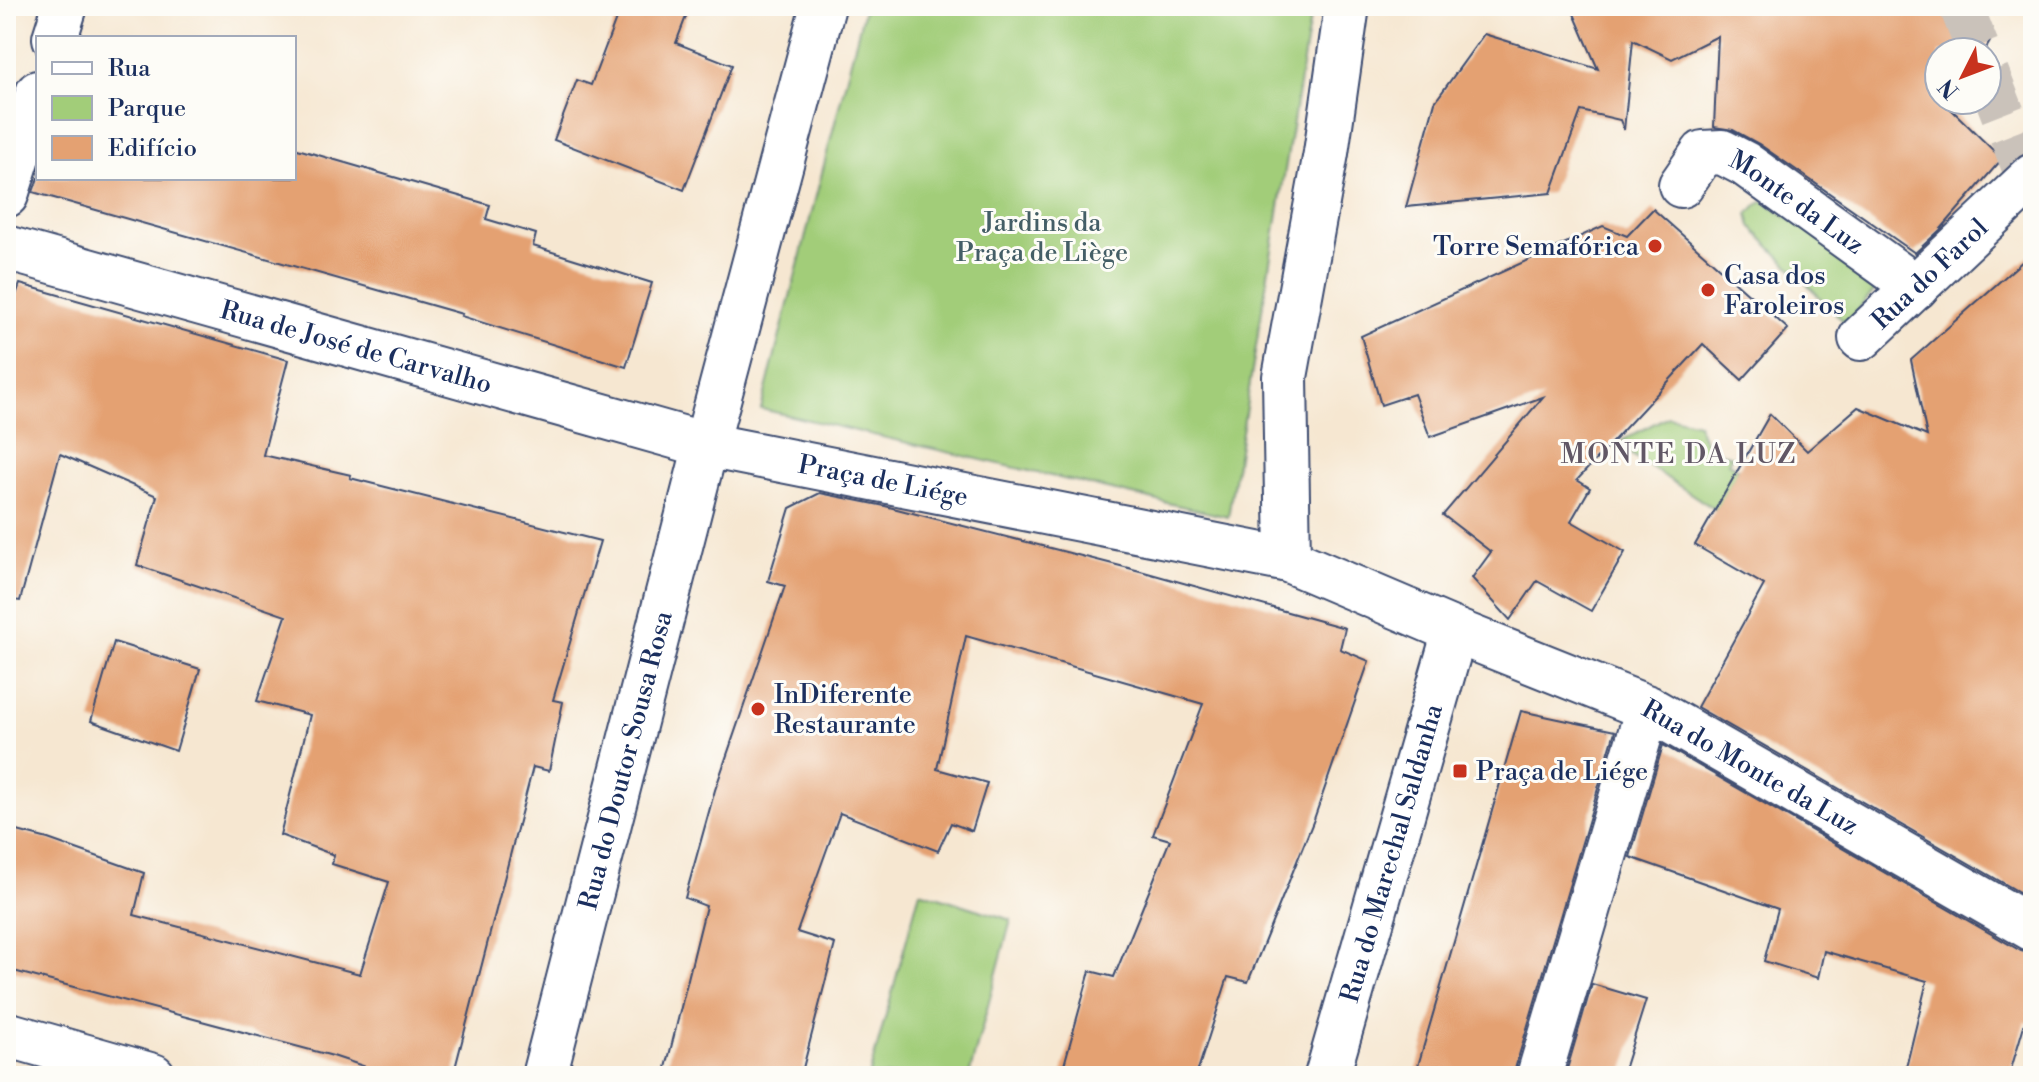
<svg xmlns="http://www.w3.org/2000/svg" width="2039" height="1082" font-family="'Libre Bodoni',serif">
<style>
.green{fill:#a2cd79;stroke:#5e7e6c;stroke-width:2}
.building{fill:#e4a172}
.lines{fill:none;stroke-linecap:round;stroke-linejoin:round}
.street-tunnel{stroke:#cac2ba;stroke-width:44;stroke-dasharray:44 22;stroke-linecap:butt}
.street-casing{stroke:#3c4b6f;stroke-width:48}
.street{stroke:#fff;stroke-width:44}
.poi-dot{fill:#c8321e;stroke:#fdfcf7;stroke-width:3}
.labels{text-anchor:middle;stroke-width:6;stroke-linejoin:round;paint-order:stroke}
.street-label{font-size:26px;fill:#1b2f5e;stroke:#fdfcf7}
.park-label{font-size:26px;fill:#445e66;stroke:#fdfcf7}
.poi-label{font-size:26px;fill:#1b2f5e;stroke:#fdfcf7;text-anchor:start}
.neighbourhood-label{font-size:28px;letter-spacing:2px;fill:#615765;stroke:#fdfcf7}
</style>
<rect width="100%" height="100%" fill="#fdfcf7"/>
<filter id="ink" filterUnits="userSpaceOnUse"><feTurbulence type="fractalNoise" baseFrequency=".0125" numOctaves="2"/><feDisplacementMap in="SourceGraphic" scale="16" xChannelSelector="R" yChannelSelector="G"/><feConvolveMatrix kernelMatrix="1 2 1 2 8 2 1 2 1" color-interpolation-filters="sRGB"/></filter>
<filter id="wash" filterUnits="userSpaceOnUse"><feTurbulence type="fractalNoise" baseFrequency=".006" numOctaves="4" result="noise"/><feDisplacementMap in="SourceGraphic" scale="32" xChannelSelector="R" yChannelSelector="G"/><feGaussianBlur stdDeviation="1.8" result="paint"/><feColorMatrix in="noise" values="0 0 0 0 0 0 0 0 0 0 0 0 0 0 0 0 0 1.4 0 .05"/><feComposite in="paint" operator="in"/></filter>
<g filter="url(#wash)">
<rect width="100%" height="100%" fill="#f6e7d1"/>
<g class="green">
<polygon points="865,6 1312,6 1228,517 761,409"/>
<polygon points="1764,201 1879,281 1876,289 1846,324 1751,227 1748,214 1755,206"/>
<path d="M1668 416 1698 423C1701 443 1713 451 1732 456L1728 463 1739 469 1716 510 1626 451 1623 440Z"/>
<polygon points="920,891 1011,920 969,1076 869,1076"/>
</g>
<g id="blocks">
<g class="building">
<polygon points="621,6 690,6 676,43 732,65 684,190 554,140 577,80 591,85"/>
<polygon points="1566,6 1941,6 1992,38 1984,52 1939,52 1939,100 1956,100 1951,109 2002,159 1940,230 1915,253 1759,144 1733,130 1714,127 1718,36 1672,59 1633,40 1624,130 1620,120 1581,111 1551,193 1406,207 1435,102 1484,34 1598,69 1572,9"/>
<polygon points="294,148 490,205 486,219 536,234 533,246 652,283 626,367 461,316 462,314 33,192 38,178 294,178"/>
<polygon points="1653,209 1788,329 1742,380 1703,344 1577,480 1590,488 1571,521 1625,552 1591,611 1537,581 1510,620 1472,578 1491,552 1443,515 1543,397 1430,437 1414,394 1381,405 1361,336 1603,226 1627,236"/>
<polygon points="2033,252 2033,900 1697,707 1764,585 1695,545 1770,414 1807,451 1858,407 1927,436 1911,360"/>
<polygon points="20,284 288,360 263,455 351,475 350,478 600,541 553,700 563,702 549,771 533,767 453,1076 393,1076 333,1056 6,969 6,828 48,839 144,873 134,915 360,974 389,882 332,864 334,855 280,835 310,715 257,701 286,616 137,565 157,496 60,454 20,601 6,599 6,323"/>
<polygon points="820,493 885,506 1144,572 1345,628 1340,649 1369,661 1313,822 1248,982 1228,977 1196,1076 1061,1076 1090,971 1114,977 1170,840 1153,835 1203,704 966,636 937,769 987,783 972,831 951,823 938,851 840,813 797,932 835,944 801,1076 664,1076 706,906 685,898 715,790 785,586 768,581 790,508"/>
<polygon points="114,642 200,669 176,751 91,721"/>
<polygon points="1521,711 1615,731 1515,1069 1515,1076 1415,1076"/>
<polygon points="1663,745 2021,951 2033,954 2033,1024 2025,1022 2009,1076 1904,1076 1927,981 1824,951 1818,978 1764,961 1778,909 1630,857"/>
<polygon points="1592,984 1646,1000 1622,1076 1565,1076"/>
</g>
</g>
</g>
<g filter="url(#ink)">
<use href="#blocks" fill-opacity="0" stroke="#3c4b6f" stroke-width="2"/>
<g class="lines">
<g class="street-tunnel">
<polyline points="1961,6 1979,52"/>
<polyline points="1987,73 2033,191"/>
</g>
<defs>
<g id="street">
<polyline points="55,38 65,6"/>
<path id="s1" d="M1681 185 1703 153 1722 152 1745 164 1916 287"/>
<polyline points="6,195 38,93"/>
<path id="s2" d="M6 248 706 445 1288 560 1455 631 1648 708 2033 929"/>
<path id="s3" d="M1861 338 2033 176"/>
<polyline points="1288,560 1285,377 1326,153 1347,6"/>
<polyline points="6,1034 153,1076"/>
<path id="s4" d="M544 1076 706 445 823 6"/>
<path id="s5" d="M1327 1076 1455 631"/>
<polyline points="1539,1076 1648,708"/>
</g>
</defs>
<use href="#street" class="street-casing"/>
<use href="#street" class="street"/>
</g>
</g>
<g class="poi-dot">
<circle cx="1655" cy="246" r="8"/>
<circle cx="1708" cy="290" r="8"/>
<circle cx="758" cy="709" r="8"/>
<rect x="1452" y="763" width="16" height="16" rx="4"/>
</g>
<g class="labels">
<g class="street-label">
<text dy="9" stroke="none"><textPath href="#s1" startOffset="148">Monte da Luz</textPath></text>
<text dy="9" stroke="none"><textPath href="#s3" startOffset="94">Rua do Farol</textPath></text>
<text dy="9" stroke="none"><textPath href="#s2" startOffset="364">Rua de José de Carvalho</textPath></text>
<text dy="9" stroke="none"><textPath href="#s2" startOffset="908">Praça de Liége</textPath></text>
<text dy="9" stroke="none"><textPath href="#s4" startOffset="326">Rua do Doutor Sousa Rosa</textPath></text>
<text dy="9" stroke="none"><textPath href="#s2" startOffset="1828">Rua do Monte da Luz</textPath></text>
<text dy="9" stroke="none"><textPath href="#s5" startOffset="232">Rua do Marechal Saldanha</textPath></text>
</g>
<g class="park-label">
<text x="1042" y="231">Jardins da<tspan x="1042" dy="30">Praça de Liège</tspan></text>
</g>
<g class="poi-label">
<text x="1639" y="255" text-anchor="end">Torre Semafórica</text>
<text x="1724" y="284">Casa dos<tspan x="1724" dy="30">Faroleiros</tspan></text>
<text x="774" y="703">InDiferente<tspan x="774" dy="30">Restaurante</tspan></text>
<text x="1476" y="780">Praça de Liége</text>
</g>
<g class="neighbourhood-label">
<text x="1679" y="463">MONTE DA LUZ</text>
</g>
</g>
<rect width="2039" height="1082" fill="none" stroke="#fdfcf7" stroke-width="32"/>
<rect x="36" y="36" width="260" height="144" fill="#fdfcf7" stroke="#a3aaba" stroke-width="2"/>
<rect x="52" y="62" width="40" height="12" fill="#ffffff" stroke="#a3aaba" stroke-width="2"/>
<text x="108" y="76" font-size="24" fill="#1b2f5e">Rua</text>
<rect x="52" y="96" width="40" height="24" fill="#a2cd79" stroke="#a3aaba" stroke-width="2"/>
<text x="108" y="116" font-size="24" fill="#1b2f5e">Parque</text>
<rect x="52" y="136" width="40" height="24" fill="#e4a172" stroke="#a3aaba" stroke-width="2"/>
<text x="108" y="156" font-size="24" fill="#1b2f5e">Edifício</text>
<g transform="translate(1963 76) rotate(228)"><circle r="38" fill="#fdfcf7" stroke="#a3aaba" stroke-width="2"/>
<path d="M0-6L14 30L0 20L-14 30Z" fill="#c8321e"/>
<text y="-12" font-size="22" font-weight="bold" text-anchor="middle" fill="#1b2f5e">N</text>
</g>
</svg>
